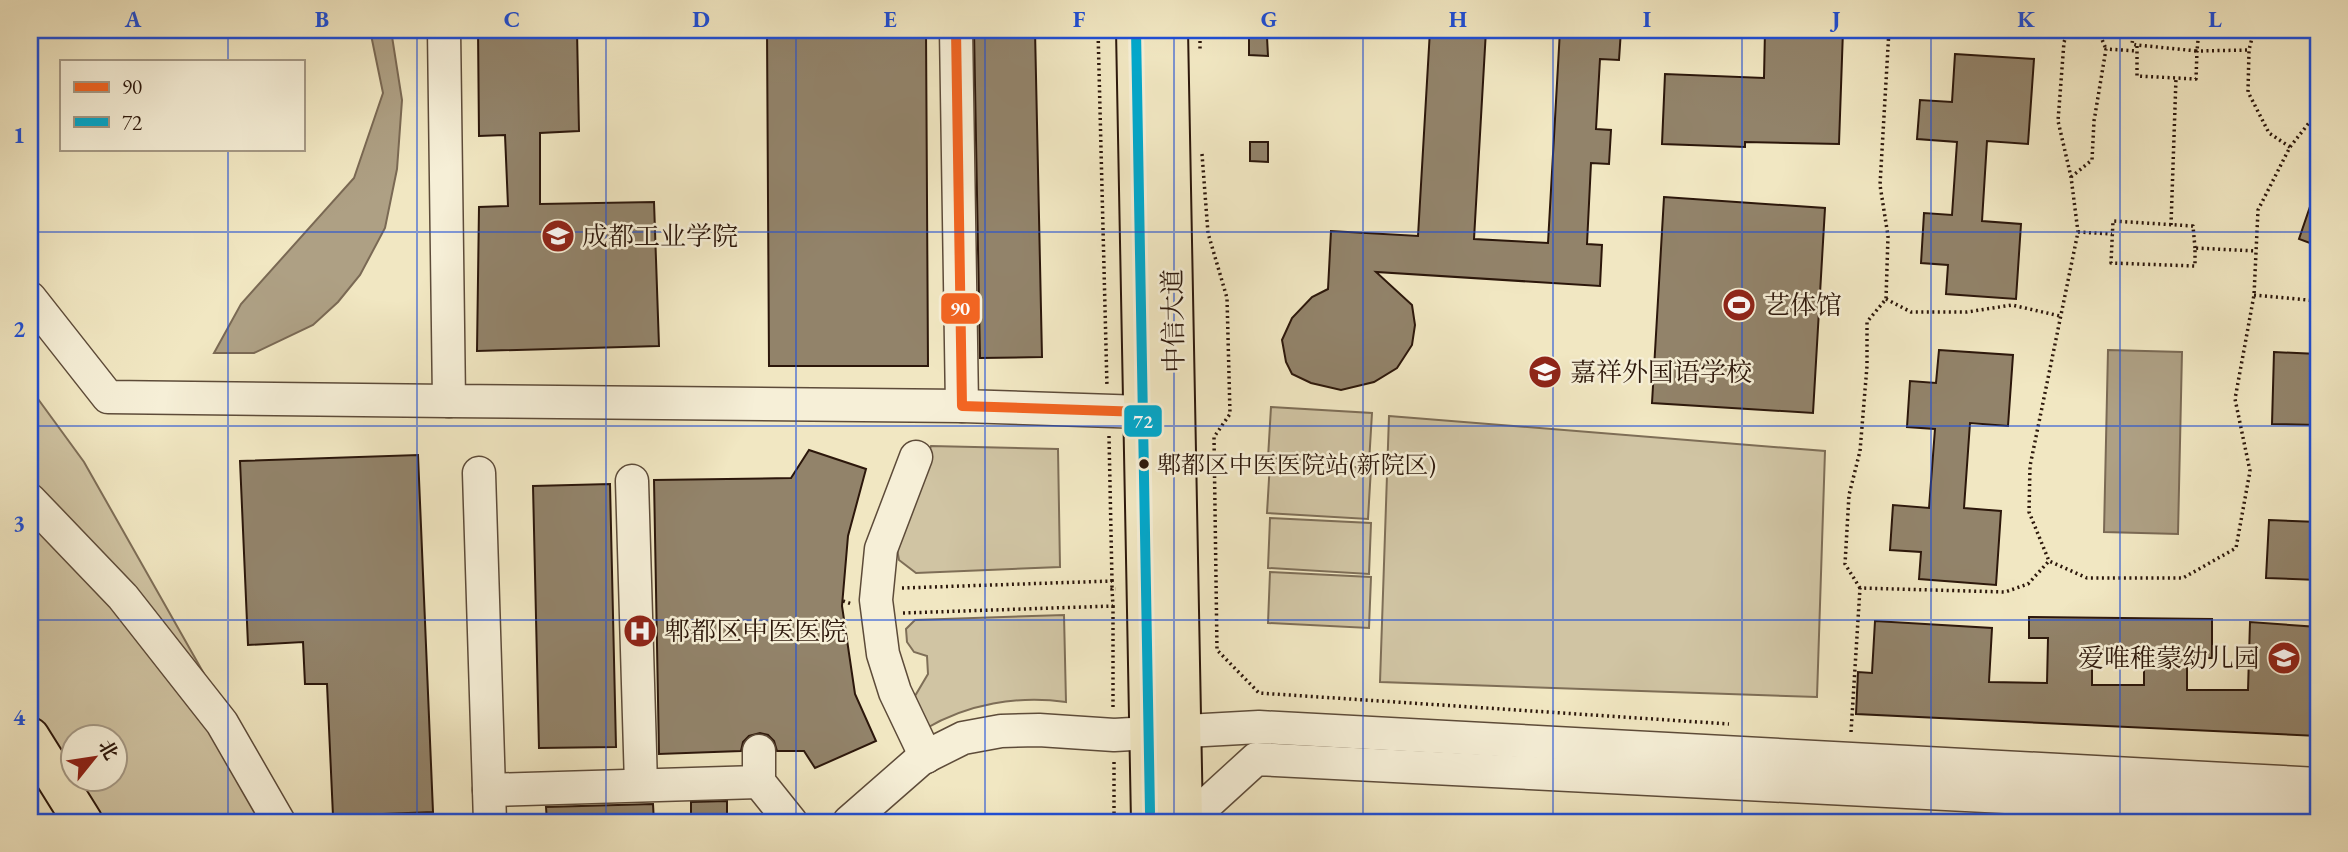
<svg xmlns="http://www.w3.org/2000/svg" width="2348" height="852" font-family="'EB Garamond','Noto Serif SC',serif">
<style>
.green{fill:#d0c4a3;stroke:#7e6e57;stroke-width:2;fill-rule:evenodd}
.water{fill:#aea084;stroke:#7a6954;stroke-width:2}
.building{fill:#92836a;stroke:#2c170b;stroke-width:2;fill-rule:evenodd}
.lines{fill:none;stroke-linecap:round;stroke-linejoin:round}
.minor-casing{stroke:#5d4b39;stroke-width:35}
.major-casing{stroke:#2c170b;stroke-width:42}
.highway-casing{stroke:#2c170b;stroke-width:42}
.path{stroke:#2c170b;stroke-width:3.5;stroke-dasharray:2 3.5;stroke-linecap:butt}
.minor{stroke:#f6efd7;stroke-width:32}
.major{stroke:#f1e7c2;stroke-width:38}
.highway{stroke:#f1e7c2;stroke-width:38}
.bus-1-casing{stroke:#f6efd7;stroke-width:16}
.bus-2-casing{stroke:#f6efd7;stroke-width:16}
.bus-1{stroke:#f26522;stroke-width:10}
.bus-2{stroke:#00a9ce;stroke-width:10}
.grid{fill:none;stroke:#1d4ed8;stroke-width:2;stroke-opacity:0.55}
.bus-dot{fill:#2c170b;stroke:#f6efd7;stroke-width:2.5}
.labels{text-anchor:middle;stroke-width:5;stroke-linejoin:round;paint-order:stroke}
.bus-label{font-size:24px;fill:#2c170b;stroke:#f6efd7;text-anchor:start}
.poi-label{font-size:26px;fill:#2c170b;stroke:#f6efd7;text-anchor:start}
.street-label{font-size:26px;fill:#2c170b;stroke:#f6efd7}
.line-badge{stroke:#f6efd7;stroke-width:2.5}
.badge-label{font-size:19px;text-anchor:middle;font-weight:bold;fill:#fff}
.neatline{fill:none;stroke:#1d4ed8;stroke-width:2.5}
.grid-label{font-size:23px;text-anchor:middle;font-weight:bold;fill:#1d4ed8}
</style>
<rect width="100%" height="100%" fill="#f1e7c2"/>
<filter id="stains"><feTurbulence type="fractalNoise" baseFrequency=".00286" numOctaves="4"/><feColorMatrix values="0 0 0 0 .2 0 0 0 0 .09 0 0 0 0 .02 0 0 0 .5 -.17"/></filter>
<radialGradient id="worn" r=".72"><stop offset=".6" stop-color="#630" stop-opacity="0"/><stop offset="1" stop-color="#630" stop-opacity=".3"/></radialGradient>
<g class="green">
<path d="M30 388 84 462 288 822H96L30 715ZM74 736H116V778H74Z"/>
<polygon points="1271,407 1372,413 1369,463 1268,458"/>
<polygon points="1389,416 1825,451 1817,697 1380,682"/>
<polygon points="931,446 1058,449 1060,567 916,573 899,560 897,549"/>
<polygon points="1270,462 1371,468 1368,519 1267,513"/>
<polygon points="1270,518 1371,523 1369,574 1268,568"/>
<polygon points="1270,572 1371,577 1369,628 1268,623"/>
<path d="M1064 615 1066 702C1018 695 967 704 925 729L915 696 928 674 927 656 914 652 907 642 906 629 915 620Z"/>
</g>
<g class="water">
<polygon points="370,30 391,30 402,100 397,169 385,228 360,275 338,302 313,325 254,353 214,353 241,304 354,178 383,93"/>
<polygon points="2108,350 2182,352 2178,534 2104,532"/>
</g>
<g class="building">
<polygon points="478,30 577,30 579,131 540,133 540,204 654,202 659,346 477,351 479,207 508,206 505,135 479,136"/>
<polygon points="767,30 926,30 928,366 769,366"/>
<polygon points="974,30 1035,30 1042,357 980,358"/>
<polygon points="1430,30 1486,30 1474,239 1548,243 1560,30 1621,30 1619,60 1600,59 1596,129 1611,130 1609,164 1591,163 1587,244 1602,245 1600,286 1376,272 1412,305 1415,325 1412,345 1397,368 1374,382 1341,390 1311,383 1292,374 1286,362 1282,340 1292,318 1312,297 1328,289 1331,231 1418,236"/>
<polygon points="1765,30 1843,30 1839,144 1745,142 1745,147 1662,144 1665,74 1764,78"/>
<polygon points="1249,36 1267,37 1268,56 1249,55"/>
<polygon points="1955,54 2034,59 2028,144 1987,141 1982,221 2021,224 2016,299 1946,294 1948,265 1921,263 1924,213 1952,215 1957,142 1917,139 1920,100 1952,102"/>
<polygon points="1250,142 1268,142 1268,162 1250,161"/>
<polygon points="2315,192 2318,192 2318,246 2299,239"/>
<polygon points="1664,197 1825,208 1813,413 1652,403"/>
<polygon points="1939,350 2013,355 2008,426 1970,423 1964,508 2001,511 1996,585 1919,579 1921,552 1890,550 1893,505 1929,508 1935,429 1907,427 1910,381 1936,383"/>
<polygon points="2274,352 2318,354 2318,425 2272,424"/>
<polygon points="809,450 866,469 848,536 842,606 855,694 876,741 815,768 804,751 777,751 774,741 768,735 760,733 749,736 743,742 741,751 659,754 654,480 791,478"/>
<polygon points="418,455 433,812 333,816 327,684 305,684 303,642 248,645 240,461"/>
<polygon points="610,484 616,747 539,748 533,486"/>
<polygon points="2269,520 2318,522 2318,580 2266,578"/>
<path d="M2029 617 2212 619V658H2187V690H2248L2250 622 2318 627V736L1856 714 1858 672 1872 673 1875 621 1992 628 1989 682 2047 683 2048 638H2029ZM2092 652H2144V685H2092Z"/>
<polygon points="727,801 727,819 691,819 691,802"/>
<polygon points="653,804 654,822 547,822 546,807"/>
</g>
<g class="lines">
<defs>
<g id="minor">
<polyline points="444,30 449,401 962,406"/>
<polyline points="956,30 962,406 1143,412"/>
<polyline points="30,298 108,397 449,401"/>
<polyline points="916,457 881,549 876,600 883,654 895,692 926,757"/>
<polyline points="479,473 490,822"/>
<polyline points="632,481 641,785"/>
<polyline points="30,500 123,597 222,723 279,822"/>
<polyline points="759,751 759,782 791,822"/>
<polyline points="489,790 759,782"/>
<polyline points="849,822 921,759 963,738 1001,731 1039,730 1114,735 1259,727 2318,784"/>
<polyline points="1187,822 1256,759 2318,813"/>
</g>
<g id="major">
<polyline points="1136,30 1151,822"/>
<polyline points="1168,30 1183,822"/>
</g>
<polyline id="highway" points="30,737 83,822"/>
</defs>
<use href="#minor" class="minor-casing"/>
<use href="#major" class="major-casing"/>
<use href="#highway" class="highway-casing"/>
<g class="path">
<polyline points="1098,30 1107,387"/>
<polyline points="1200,30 1200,52"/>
<polyline points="1964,30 1977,30"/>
<polyline points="2069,30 2064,42 2058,121 2071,177 2078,232 2030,466 2029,512 2049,561 2087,578 2183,578 2236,548 2250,471 2235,399 2254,295 2258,210 2290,147 2316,114 2318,106"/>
<polyline points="2098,30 2106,49"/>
<polyline points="2134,30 2132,44 2136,45"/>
<polyline points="2199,30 2197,51 2137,45 2137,76 2196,79 2197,51 2249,50"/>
<polyline points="2254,30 2249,50 2248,92 2269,133 2290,147"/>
<polyline points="1202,154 1208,233 1227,298 1230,414 1214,437 1217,650 1259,693 1729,724"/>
<polyline points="2071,177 2092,160 2094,121 2106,49 2137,51"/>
<polyline points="2171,225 2176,78"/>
<polyline points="2078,232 2112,234"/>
<polyline points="2195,248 2193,226 2113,221 2111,263 2195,266 2195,248 2256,251"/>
<polyline points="2254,295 2318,301"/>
<polyline points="1886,299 1911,312 1967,312 2012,305 2060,316"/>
<polyline points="1109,436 1112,581"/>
<polyline points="902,588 1112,581 1112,589"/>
<polyline points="1860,588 1845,564 1849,495 1860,451 1867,366 1867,322 1886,299 1888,236 1880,185 1889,30"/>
<polyline points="843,601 852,604"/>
<polyline points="1113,606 1113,708"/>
<polyline points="903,613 1113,606 1112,589 1116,589"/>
<polyline points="1851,732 1860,588 2005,592 2028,584 2049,561"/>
<polyline points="1114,762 1114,822"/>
</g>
<use href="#minor" class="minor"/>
<use href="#major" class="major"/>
<use href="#highway" class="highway"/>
<defs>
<polyline id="bus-1" points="956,30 962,406 1143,412"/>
<polyline id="bus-2" points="1136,30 1150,812"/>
</defs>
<use href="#bus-1" class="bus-1-casing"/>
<use href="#bus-2" class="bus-2-casing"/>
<use href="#bus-1" class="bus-1"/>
<use href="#bus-2" class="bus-2"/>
</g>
<path class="grid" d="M228 30V61M417 30V822M606 30V822M796 30V822M985 30V822M1174 30V822M1363 30V822M1553 30V822M1742 30V822M1931 30V822M2120 30V822M228 149V822M30 232H2318M30 426H2318M30 620H2318"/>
<defs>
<symbol id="university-disc" viewBox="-11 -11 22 22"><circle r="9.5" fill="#8f2418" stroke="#f6efd7"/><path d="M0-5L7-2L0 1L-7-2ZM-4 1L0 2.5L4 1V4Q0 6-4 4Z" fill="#fff"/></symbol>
<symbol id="stadium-disc" viewBox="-11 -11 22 22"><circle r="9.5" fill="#8f2418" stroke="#f6efd7"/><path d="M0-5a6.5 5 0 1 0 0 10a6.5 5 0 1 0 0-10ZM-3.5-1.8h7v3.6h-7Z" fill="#fff"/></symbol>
<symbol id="school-disc" viewBox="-11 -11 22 22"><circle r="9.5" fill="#8f2418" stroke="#f6efd7"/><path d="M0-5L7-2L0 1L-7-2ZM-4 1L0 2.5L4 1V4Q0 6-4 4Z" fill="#fff"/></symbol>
<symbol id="hospital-disc" viewBox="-11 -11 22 22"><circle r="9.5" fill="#8f2418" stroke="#f6efd7"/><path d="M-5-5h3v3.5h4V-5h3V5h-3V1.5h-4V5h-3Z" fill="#fff"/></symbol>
</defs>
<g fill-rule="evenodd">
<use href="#university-disc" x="539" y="217" width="38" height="38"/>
<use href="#stadium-disc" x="1720" y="286" width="38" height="38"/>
<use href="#school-disc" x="1526" y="353" width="38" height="38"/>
<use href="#hospital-disc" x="621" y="612" width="38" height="38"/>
<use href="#school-disc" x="2265" y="639" width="38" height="38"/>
</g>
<circle class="bus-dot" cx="1144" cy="464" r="6"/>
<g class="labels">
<g class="bus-label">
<text x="1157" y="473">郫都区中医医院站(新院区)</text>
</g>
<g class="poi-label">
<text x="582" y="245">成都工业学院</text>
<text x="1764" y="314">艺体馆</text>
<text x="1570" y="381">嘉祥外国语学校</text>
<text x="664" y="640">郫都区中医医院</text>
<text x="2260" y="667" text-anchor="end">爱唯稚蒙幼儿园</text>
</g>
<g class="street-label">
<text transform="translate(1173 321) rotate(-91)" y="9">中信大道</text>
</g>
</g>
<g class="line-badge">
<rect x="940" y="292" width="41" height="33" rx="7" fill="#f26522"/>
<rect x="1123" y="404" width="40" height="34" rx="7" fill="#00a9ce"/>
</g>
<g class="badge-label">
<text x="960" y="315">90</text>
<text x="1143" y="428">72</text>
</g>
<rect width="2348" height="852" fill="none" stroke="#f1e7c2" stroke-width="77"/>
<rect x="60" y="60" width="245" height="91" fill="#f6efd7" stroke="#a59985" stroke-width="2"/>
<rect x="74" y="82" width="35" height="10" fill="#f26522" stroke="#a59985" stroke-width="2"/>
<text x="122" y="94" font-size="21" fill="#2c170b">90</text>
<rect x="74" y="117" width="35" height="10" fill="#00a9ce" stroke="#a59985" stroke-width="2"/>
<text x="122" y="130" font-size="21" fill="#2c170b">72</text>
<g transform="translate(94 758) rotate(60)"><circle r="33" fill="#f6efd7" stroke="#a59985" stroke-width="2"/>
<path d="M0-5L12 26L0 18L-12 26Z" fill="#8f2418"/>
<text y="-10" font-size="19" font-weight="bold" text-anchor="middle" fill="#2c170b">北</text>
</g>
<rect x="38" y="38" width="2272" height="776" class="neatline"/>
<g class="grid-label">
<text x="133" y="27">A</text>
<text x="322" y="27">B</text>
<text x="512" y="27">C</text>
<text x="701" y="27">D</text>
<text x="890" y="27">E</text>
<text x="1079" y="27">F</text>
<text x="1269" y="27">G</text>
<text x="1458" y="27">H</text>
<text x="1647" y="27">I</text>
<text x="1836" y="27">J</text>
<text x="2026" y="27">K</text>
<text x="2215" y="27">L</text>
<text x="19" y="143">1</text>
<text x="19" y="337">2</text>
<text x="19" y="531">3</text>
<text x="19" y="725">4</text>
</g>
<rect width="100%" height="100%" filter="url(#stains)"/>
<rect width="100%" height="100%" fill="url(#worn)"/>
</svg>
